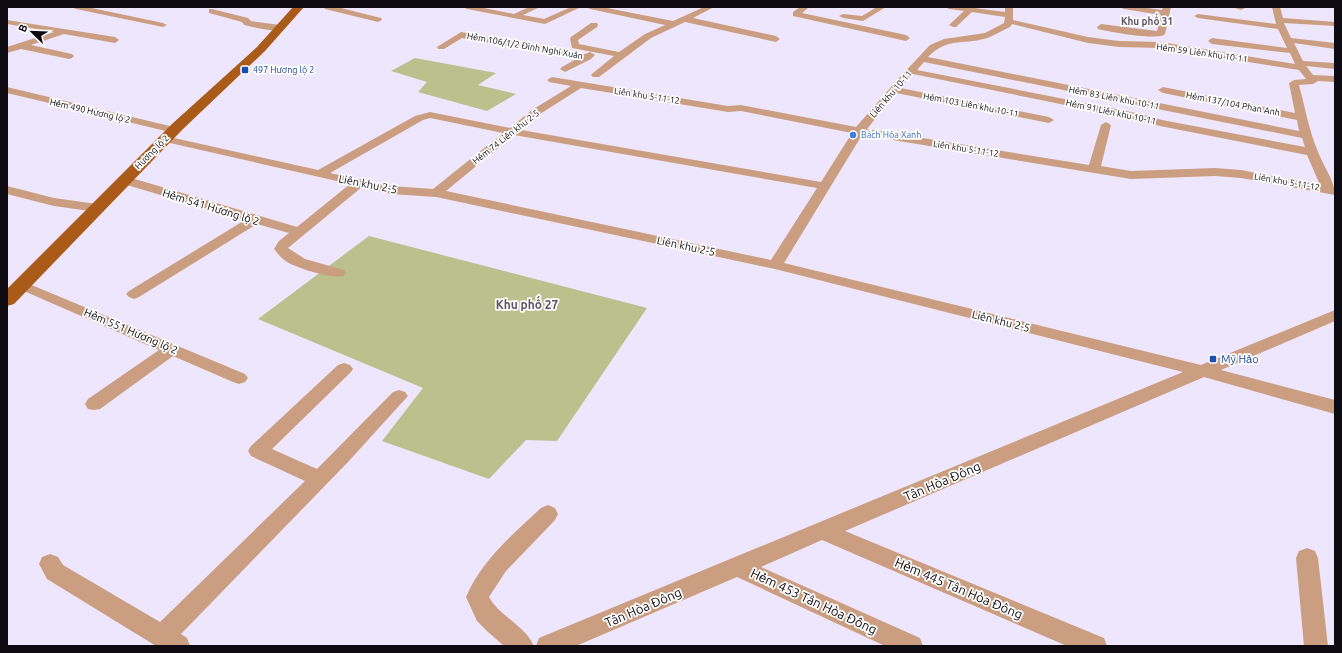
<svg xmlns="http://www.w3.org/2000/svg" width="1342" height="653" font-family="Ubuntu,sans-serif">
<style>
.green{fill:#bbc18d}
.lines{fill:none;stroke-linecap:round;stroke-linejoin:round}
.minor{fill:#cb9e81;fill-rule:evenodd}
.major{fill:#aa5b19;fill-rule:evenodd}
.transit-dot{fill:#1a4fb4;stroke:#fff;stroke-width:1.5}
.shop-dot{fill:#3f7fe0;stroke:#fff;stroke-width:1.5}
.labels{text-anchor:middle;stroke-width:3.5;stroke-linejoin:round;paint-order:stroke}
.far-street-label{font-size:9px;fill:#0d0a11;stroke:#fff}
.far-transit-label{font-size:9px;fill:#164399;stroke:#fff;text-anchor:start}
.far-shop-label{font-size:9px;fill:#366cbe;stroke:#fff;text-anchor:start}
.far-neighbourhood-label{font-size:10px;font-weight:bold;fill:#5b5466;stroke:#fff}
.street-label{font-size:11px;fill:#0d0a11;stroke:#fff}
.transit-label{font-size:11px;fill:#164399;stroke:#fff;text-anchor:start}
.neighbourhood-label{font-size:12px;font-weight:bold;fill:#5b5466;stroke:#fff}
.near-street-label{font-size:13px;fill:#0d0a11;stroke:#fff}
</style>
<rect width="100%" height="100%" fill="#eee6fc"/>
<g class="green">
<polygon points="415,58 496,73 478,85 516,94 487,111 418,92 427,82 391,71"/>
<polygon points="369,236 647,308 557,441 526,440 489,479 382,441 423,388 258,319"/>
</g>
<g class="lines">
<g class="minor">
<polygon points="72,7 87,7 163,23 167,25 163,27 76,9"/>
<polygon points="324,7 337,7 381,18 382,20 378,22 325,9"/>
<polygon points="463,7 479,7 514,14 529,7 540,7 523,15 544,19 571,7 581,7 545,24 467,9"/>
<polygon points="586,7 602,7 673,21 704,7 714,7 693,18 776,36 780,39 776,42 685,22 651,38 599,77 593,77 591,75 593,73 614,56 572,48 570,39 571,37 591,23 597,23 598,25 597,27 578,40 579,44 619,52 645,34 665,25 590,9"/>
<polygon points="800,7 808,8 802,13 906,35 910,38 906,41 793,16 793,12"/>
<polygon points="877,7 886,7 863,21 843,18 839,16 843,14 862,16"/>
<path d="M945 7H967L1005 12V7H1013V20L1088 37 1119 41 1161 42 1295 64 1290 53 1212 44 1208 41 1212 38 1287 48 1278 29 1198 18 1194 16 1198 14 1276 24 1272 7H1280L1283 18 1335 22V26L1284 23 1291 38 1335 43V49L1294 43 1303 61 1335 63V69L1306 66 1313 75 1335 76V82L1318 81 1313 84 1299 85C1305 108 1309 130 1318 152 1323 165 1335 181 1335 195L1241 178 1215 176 1131 179 862 135 784 263 1201 365 1335 310V321L1221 370 1335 400V414L1204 377 845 531 1104 638 1107 646H1067L822 540 761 567 920 638 923 646H885L737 577 576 646H536L539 638 1183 372 775 269 436 197 391 194 362 187 288 248 305 259 344 270 346 273 344 276C332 279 299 269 287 262 282 259 278 254 274 249L279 241 289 233 257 224 139 297 134 299 129 297 126 294 129 291 245 220 120 183 118 180 120 177H128L297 227 350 184 161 141 159 139 161 137 165 136 318 170 415 116 430 112 510 128 532 110 571 86 549 82 547 80 552 77 728 106 741 105 856 127 899 78 930 45 944 39 985 33 1004 23 1005 17 972 12 956 27H953L949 25 964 11 949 9ZM1012 24 1088 43 1119 47 1161 48 1299 70 1306 79 1294 80 1289 83 1295 113 1163 87 1158 90 1163 93 1297 120 1299 131 928 57C948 36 966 46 990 37 997 34 1003 30 1010 27ZM924 62 1302 138 1305 147 1162 120 1141 114 917 70ZM913 74 1139 120 1160 126 1307 155 1320 185 1241 170 1215 168 1131 171 1101 166 1111 125 1106 122 1101 125 1089 165 867 129 896 93 1049 123 1054 120 1049 117 900 88ZM581 88 728 112 741 111 852 133 821 182 521 130 540 114ZM430 118 503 133 433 189 391 186 330 173 423 120ZM514 135 817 188 771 260 446 191Z"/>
<path d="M1120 7H1140L1162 10 1163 7H1171L1165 34C1158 41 1110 32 1098 29L1097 27 1101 24 1157 31 1161 15 1124 9Z"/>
<polygon points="1232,7 1244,7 1245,8 1241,10"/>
<path d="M209 9H212L248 18 251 21 280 25 284 28C277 34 254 27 244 25L242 22 209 13Z"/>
<polygon points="7,20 115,37 119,40 115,43 64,34 31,45 72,54 74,56 72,58 69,59 21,49 7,53 7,47 54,32 7,24"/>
<polygon points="461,32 585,54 590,52 595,55 591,59 565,72 560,69 562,67 578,58 462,38 444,49 438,49 437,47"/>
<polygon points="7,87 178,128 179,130 174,133 7,93"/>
<polygon points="7,186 54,198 97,204 102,205 103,208 102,211 97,212 54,206 7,194"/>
<polygon points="22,281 245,374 248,378 245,382 239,384 233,382 173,356 100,409 94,410 88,409 85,404 88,399 159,350 17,288 15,285 17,282"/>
<polygon points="344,363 350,365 353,369 350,373 272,449 317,469 393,392 399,390 405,392 408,396 348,462 181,634 187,638 190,646 156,646 47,579 39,564 42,557 50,554 58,557 63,565 160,622 305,481 251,456 248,451 251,446 338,365"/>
<path d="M548 505 555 508 558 514 555 520 506 571 489 597C500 617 525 625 534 646H504L488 632 477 621 466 597C482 560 512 535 541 508Z"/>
<polygon points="1307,548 1315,551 1318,558 1328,646 1304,646 1296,558 1299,551"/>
</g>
<polygon class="major" points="293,7 304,7 265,51 182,130 14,304 7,306 7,289 172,124 257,47"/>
</g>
<g class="transit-dot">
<rect x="241" y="66" width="8" height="8" rx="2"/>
<rect x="1209" y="355" width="8" height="8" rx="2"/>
</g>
<circle class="shop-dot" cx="853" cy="135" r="4"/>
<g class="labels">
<g class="far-street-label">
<text transform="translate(525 46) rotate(10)" y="3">Hẻm 106/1/2 Đình Nghi Xuân</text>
<text transform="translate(1202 53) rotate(8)" y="3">Hẻm 59 Liên khu 10-11</text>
<text transform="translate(891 94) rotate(-49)" y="3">Liên khu 10-11</text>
<text transform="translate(647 96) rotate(9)" y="3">Liên khu 5-11-12</text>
<text transform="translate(1114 98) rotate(11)" y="3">Hẻm 83 Liên khu 10-11</text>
<text transform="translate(1233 104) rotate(11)" y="3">Hẻm 137/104 Phan Anh</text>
<text transform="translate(971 105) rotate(11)" y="3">Hẻm 103 Liên khu 10-11</text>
<text transform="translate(90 111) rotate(13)" y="3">Hẻm 490 Hương lộ 2</text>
<text transform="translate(1111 112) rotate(12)" y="3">Hẻm 91 Liên khu 10-11</text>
<text transform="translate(506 137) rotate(-38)" y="3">Hẻm 74 Liên khu 2-5</text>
<text transform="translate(966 149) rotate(9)" y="3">Liên khu 5-11-12</text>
<text transform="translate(152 152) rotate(-45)" y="3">Hương lộ 2</text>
<text transform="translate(1287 182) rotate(10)" y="3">Liên khu 5-11-12</text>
</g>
<g class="far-transit-label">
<text x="253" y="73">497 Hương lộ 2</text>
</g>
<g class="far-shop-label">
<text x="861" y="138">Bách Hóa Xanh</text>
</g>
<g class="far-neighbourhood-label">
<text x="1147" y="25">Khu phố 31</text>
</g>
<g class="street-label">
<text transform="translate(368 184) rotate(11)" y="4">Liên khu 2-5</text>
<text transform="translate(211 207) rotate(17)" y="4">Hẻm 541 Hương lộ 2</text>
<text transform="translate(686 246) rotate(12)" y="4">Liên khu 2-5</text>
<text transform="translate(1001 321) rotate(14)" y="4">Liên khu 2-5</text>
<text transform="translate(131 331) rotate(23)" y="4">Hẻm 551 Hương lộ 2</text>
</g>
<g class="transit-label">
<text x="1221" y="363">Mỹ Hảo</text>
</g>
<g class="neighbourhood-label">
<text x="527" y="309">Khu phố 27</text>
</g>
<g class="near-street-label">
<text transform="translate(942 481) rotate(-23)" y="5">Tân Hòa Đông</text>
<text transform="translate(959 588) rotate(23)" y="5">Hẻm 445 Tân Hòa Đông</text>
<text transform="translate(814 601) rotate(25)" y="5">Hẻm 453 Tân Hòa Đông</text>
<text transform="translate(643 607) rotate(-23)" y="5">Tân Hòa Đông</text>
</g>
</g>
<rect width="1342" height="653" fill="none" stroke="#0d0a11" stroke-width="16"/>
<g transform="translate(32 32) rotate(293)" stroke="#ffffff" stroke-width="3" paint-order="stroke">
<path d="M0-3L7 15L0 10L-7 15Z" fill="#0d0a11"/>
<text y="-6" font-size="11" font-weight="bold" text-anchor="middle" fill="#0d0a11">B</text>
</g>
</svg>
